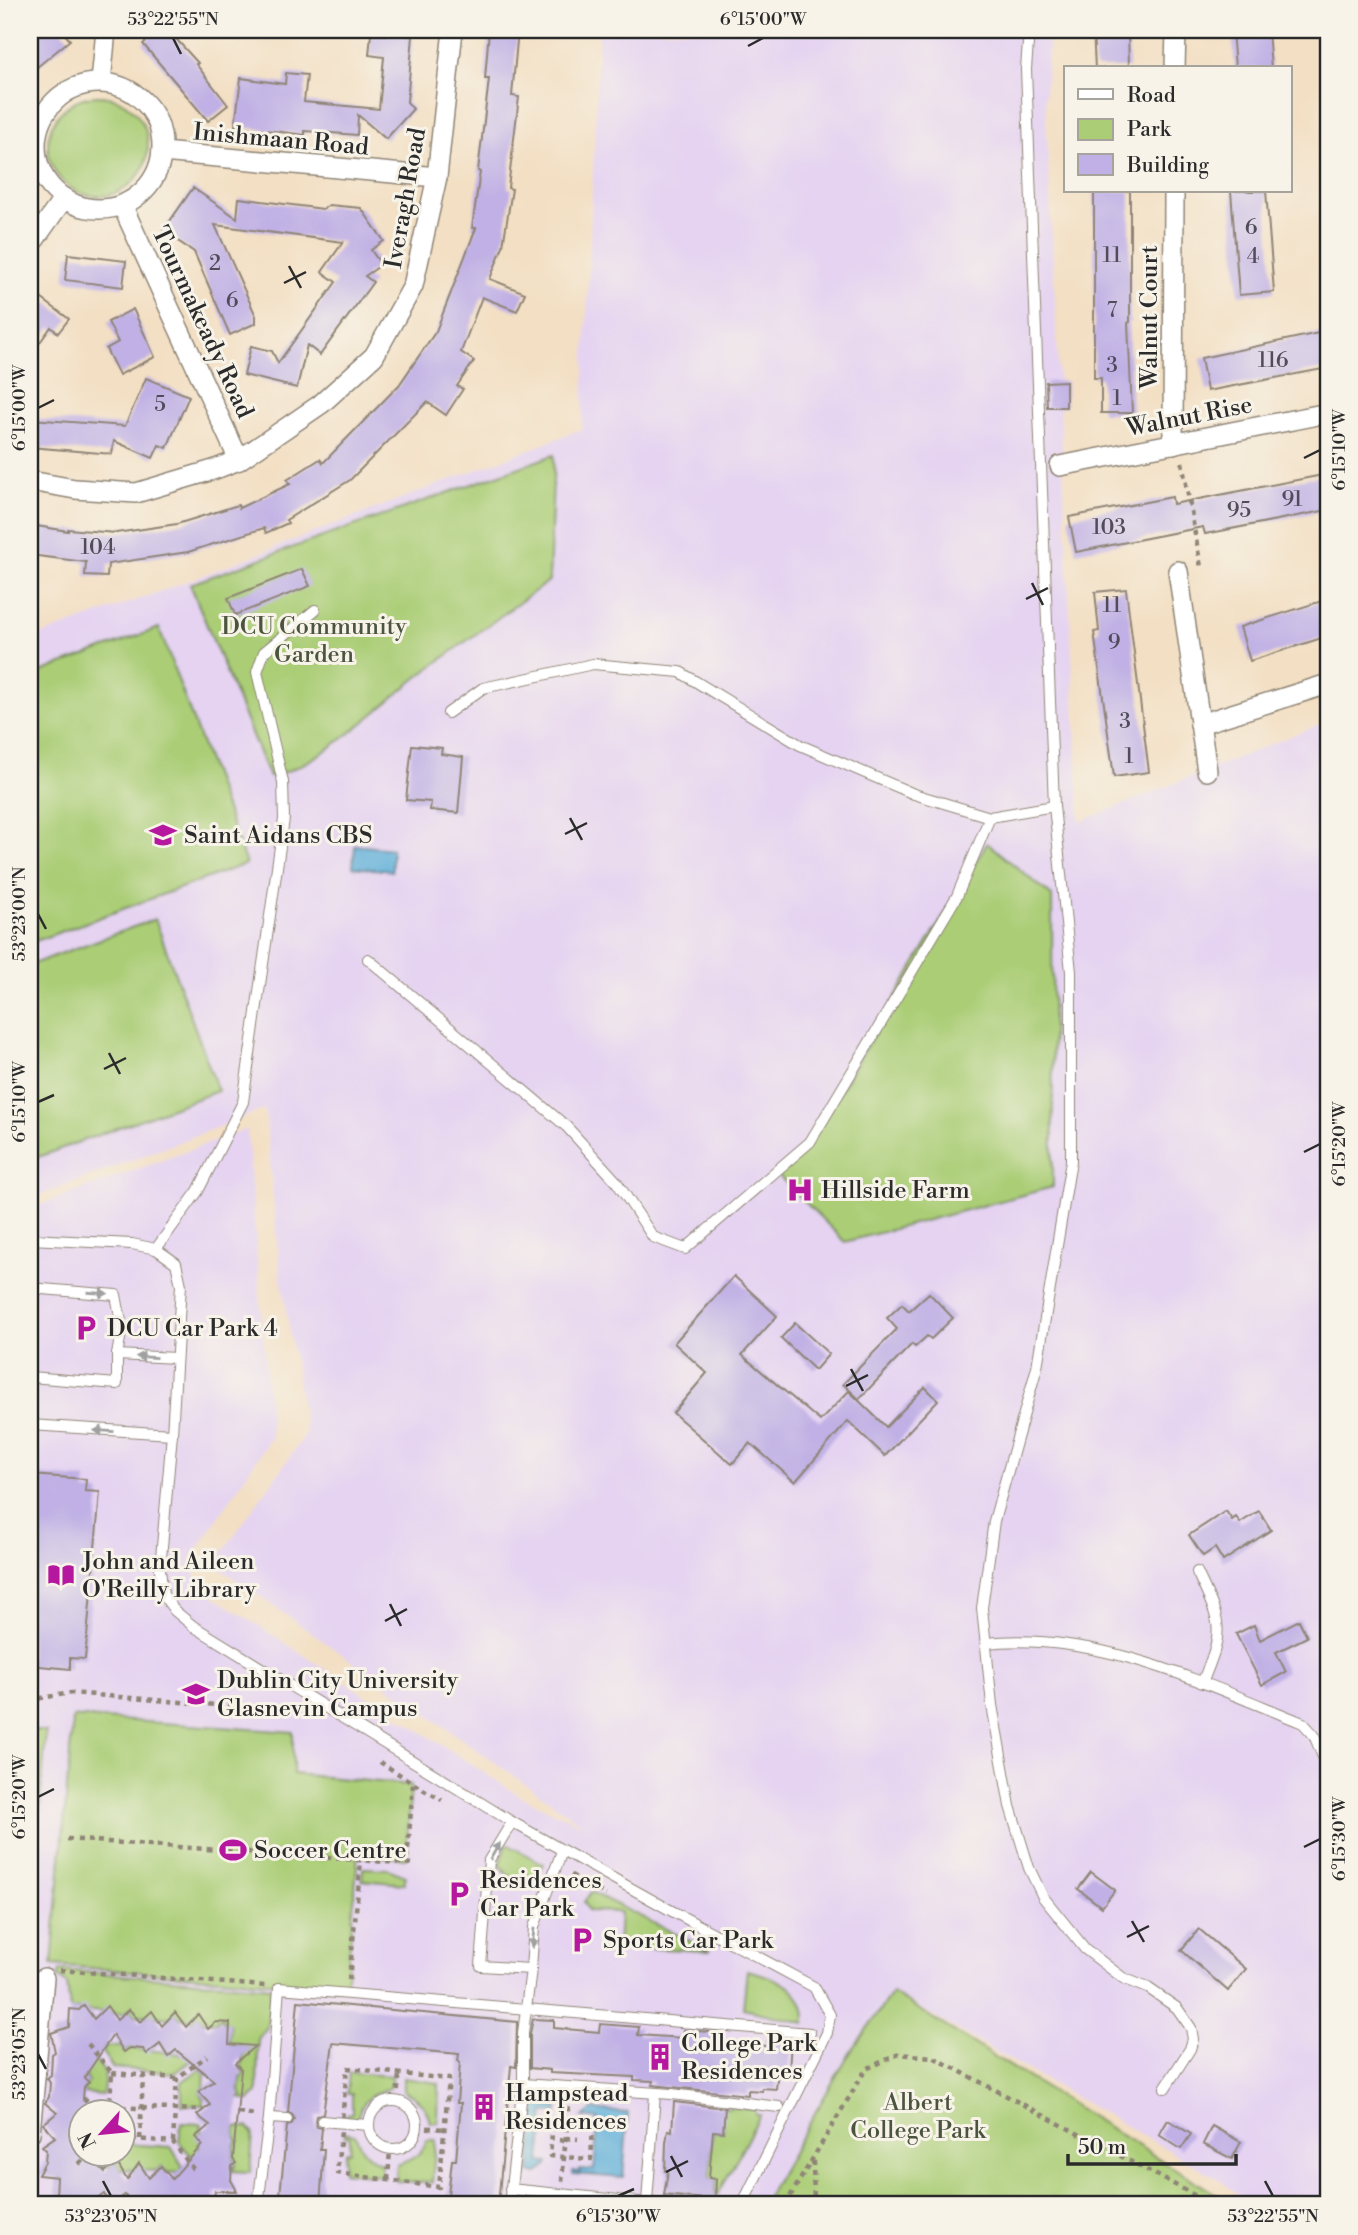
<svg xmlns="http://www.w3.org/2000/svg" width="1358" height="2235" font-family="'Libre Bodoni',serif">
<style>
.built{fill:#e5d3f1;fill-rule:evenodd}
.green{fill:#aacd76;stroke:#6a7c50;stroke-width:2}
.water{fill:#5eafd9;stroke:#446d82;stroke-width:2}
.building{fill:#c0b0e5;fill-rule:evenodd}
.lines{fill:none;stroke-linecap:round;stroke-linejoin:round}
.lane-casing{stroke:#8f8577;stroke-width:12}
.street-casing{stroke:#8f8577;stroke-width:22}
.path{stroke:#8f8577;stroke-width:4.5;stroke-dasharray:5 5;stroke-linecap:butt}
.lane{stroke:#fff;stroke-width:10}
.street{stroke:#fff;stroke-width:19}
.oneway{fill:#a0a0a0}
.ticks{fill:none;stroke:#2b2b2b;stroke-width:2.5}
.labels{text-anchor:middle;stroke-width:6;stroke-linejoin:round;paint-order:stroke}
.number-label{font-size:21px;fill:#504c5a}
.street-label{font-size:24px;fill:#2b2b2b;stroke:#f7f3e8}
.park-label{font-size:24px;fill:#4b543e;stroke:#f7f3e8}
.poi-label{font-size:24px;fill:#2b2b2b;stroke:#f7f3e8;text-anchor:start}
.neatline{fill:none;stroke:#2b2b2b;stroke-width:2.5}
.ticks-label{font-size:18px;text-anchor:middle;fill:#2b2b2b}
</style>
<rect width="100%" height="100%" fill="#f7f3e8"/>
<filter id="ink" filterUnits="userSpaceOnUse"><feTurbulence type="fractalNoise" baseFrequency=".0143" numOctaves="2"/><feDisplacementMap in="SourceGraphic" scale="14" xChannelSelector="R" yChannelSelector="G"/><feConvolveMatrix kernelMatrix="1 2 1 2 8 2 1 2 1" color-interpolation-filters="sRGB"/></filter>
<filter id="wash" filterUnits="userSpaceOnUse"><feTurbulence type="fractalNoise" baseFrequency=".00686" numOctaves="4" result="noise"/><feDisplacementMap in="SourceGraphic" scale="28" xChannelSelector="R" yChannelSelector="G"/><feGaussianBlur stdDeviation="1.57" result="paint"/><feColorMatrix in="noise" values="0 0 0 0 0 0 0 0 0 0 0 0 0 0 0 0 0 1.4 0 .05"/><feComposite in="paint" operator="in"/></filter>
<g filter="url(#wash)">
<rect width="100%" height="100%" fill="#f3dfc3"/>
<path class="built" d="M599 30H1049L1045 96 1080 822 1328 721V2205H1251L1217 2178 893 1993 846 2059 762 2205H30V1209L247 1129 271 1437 190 1561 202 1589 523 1798 585 1826 214 1564 306 1434 280 1271 265 1109 30 1199V639L170 588 582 429ZM80 2112H122V2154H80Z"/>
<g class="green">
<circle cx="98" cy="146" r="50"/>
<path d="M554 455 549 581C507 611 465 642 423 673 379 707 324 764 269 777L190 584Z"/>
<polygon points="159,628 246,864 30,943 30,676"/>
<polygon points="987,843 1052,896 1053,1187 845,1242 778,1175 812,1138"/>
<polygon points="155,919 218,1091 30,1160 30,965"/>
<polygon points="73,1717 293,1732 293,1774 411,1785 406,1858 358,1856 346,1988 52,1965"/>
<polygon points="30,1731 46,1731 30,1937"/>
<path d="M507 1844 543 1864 533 1882C517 1886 506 1876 500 1863Z"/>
<polygon points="363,1868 388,1869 406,1876 404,1884 362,1880"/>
<polygon points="591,1892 710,1951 618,1947 620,1912 589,1911 584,1902"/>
<polygon points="60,1970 271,1987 267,2027 258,2039 257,2093 250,2100 239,2098 242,2095 240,2092 241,2076 245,2073 241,2069 245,2048 241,2045 229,2044 230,2024 224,2023 221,2017 216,2022 202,2021 198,2015 193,2020 180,2018 175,2013 170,2018 134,2015 129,2009 124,2014 70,2009 67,1984 57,1977"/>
<path d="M747 1970C776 1977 807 1988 805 2023L743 2009Z"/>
<polygon points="892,1993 1216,2194 1230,2205 762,2205 846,2059"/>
<polygon points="105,2046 121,2047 124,2052 130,2048 189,2055 193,2060 174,2073 113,2068 102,2052"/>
<polygon points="86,2050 105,2072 103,2095 84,2093 84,2087 89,2082 85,2078"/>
<polygon points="200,2069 205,2074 204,2088 200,2091 203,2097 203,2105 182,2105 182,2082"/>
<path d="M349 2073 392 2076 390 2088C372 2093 361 2101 357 2119L346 2118V2114L352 2113V2094H347Z"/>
<path d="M404 2078 439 2083 438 2122 430 2123C427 2106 418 2098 404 2091Z"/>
<polygon points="730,2107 753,2109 756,2115 760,2115 718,2195 716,2195 716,2179 709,2178 713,2131 723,2132 720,2109"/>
<polygon points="181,2123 202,2124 198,2155 194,2159 179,2142"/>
<polygon points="236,2127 248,2127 253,2133 250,2172 232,2171 236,2163 233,2159 235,2143 238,2141 235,2136"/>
<path d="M345 2132 355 2134C360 2148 367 2158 382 2164L381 2176 343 2172 345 2152H349L350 2136 345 2135Z"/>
<path d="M427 2140H436L432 2183 396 2181 397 2165C411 2160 422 2155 427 2140Z"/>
<polygon points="123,2144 171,2147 183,2167 178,2173 166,2172 161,2166 156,2171 120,2169 116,2162 111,2167 98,2165 93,2160 98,2155 122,2154"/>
</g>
<g class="water">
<polygon points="355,845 392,849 392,871 353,867"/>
<polygon points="536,2105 558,2107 558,2112 545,2113 540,2162 548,2163 547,2166 538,2173 530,2173"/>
<polygon points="593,2110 628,2113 623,2178 573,2174 573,2171 580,2172 580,2169 594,2170 598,2119 583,2117"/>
</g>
<g id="blocks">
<g class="building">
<polygon points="38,30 61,30 70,40 30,73 30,36"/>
<polygon points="159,30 168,30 198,63 196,64 228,105 208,121 143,44"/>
<polygon points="489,30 518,30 512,96 519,97 508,188 512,189 503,246 490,279 525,293 517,311 482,297 461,352 474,361 457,386 463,389 446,415 427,402 350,480 286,520 288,523 266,533 264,528 188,552 108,564 107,577 85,576 86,562 30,555 30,525 68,531 68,529 116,533 177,524 238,505 239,508 290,484 287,480 320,459 323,463 399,385 436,331 476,228 472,228 480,172 478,171 489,79 485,79"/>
<polygon points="1093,30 1128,30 1129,68 1095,68"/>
<polygon points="1232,30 1268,30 1271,68 1235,68"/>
<polygon points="386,33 413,36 407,102 413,109 386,139 358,115 357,135 305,131 305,135 235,126 241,78 285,84 286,73 307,75 304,102 379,109 384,57 369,55 371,34 386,35"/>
<polygon points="193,188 237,218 239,198 323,209 329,205 361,208 384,241 371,250 381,265 365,276 373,282 320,355 307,345 297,388 244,375 251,346 272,351 278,363 336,282 322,272 343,242 215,225 256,316 256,323 230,335 194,252 163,231"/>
<polygon points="1094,191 1130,191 1130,322 1128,323 1132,413 1101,413 1101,378 1094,378"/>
<polygon points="1231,191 1266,191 1274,292 1239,295"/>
<polygon points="68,254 126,261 123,287 65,280"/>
<polygon points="30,290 69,319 58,333 51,327 30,356"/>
<polygon points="133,309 155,357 119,375 106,349 118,342 108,322"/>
<polygon points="1328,331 1328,368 1207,391 1201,358"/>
<polygon points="146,378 189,396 167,448 159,445 153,458 114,441 112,454 30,447 31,419 125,426"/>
<polygon points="1066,381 1066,407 1047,407 1046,382"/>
<polygon points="1328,474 1328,510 1205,534 1203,527 1076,552 1069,517 1172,497 1173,504"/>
<polygon points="302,569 310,586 235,615 228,598"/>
<polygon points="1126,589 1149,772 1114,777 1094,632 1099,631 1095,592"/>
<polygon points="1328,599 1328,636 1250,661 1240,627"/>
<polygon points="412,745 442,748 441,754 463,757 458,813 430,810 431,802 406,800"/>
<polygon points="734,1276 777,1316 742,1355 820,1421 849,1391 886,1427 925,1387 938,1400 885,1456 848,1421 795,1482 750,1443 732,1464 673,1413 707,1373 674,1343"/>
<polygon points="929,1293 953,1318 931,1339 927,1336 915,1347 912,1344 859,1399 843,1384 897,1329 887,1318 902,1304 909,1311"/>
<polygon points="795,1323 829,1354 815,1370 781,1338"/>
<polygon points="30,1475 86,1479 85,1491 100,1492 85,1659 70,1658 70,1669 30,1665"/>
<polygon points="1226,1511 1232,1520 1236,1517 1240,1523 1259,1511 1271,1530 1223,1561 1215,1548 1203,1556 1189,1535"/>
<polygon points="1299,1620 1307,1637 1276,1652 1286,1672 1262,1685 1236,1634 1254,1625 1260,1640"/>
<polygon points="1091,1872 1115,1890 1102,1907 1078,1889"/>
<polygon points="1199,1929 1246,1969 1228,1991 1181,1950"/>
<polygon points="298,2001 517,2022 516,2067 511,2066 498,2205 447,2205 452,2160 456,2160 461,2103 457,2103 460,2062 458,2061 459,2054 333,2043 323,2114 316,2116 315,2121 317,2127 322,2128 320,2149 324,2149 320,2205 279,2205 287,2126 291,2125 294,2120 293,2115 288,2112"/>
<path d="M84 2005 94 2019 107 2006 117 2020 129 2009 140 2022 152 2011 162 2026 175 2012 186 2027 198 2014 208 2029 216 2022 230 2023 229 2044 255 2046 235 2063 241 2069 233 2159 236 2163 232 2166 231 2180 237 2191H215L213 2205H132L125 2195 111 2205 104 2194 89 2205H69L76 2198 56 2197 57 2177 38 2175 45 2162 46 2150 42 2146 55 2137 43 2124 57 2113 45 2103 49 2097 50 2083 47 2078 51 2075 52 2054 55 2052 51 2033 69 2027 70 2009 79 2010ZM113 2035 124 2052 130 2048 143 2049 147 2054 160 2044 168 2057 176 2050 214 2081 199 2091 210 2105 197 2115 210 2125 195 2137 202 2145 172 2179 161 2166 149 2178 139 2163 127 2180 116 2161 105 2172 88 2154H80V2112L87 2105 83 2099 84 2087 89 2082 84 2078Z"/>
<polygon points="533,2019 554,2020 554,2028 599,2032 600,2024 639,2027 638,2035 683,2038 684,2030 723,2033 722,2042 767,2046 768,2038 791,2041 789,2071 778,2070 776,2089 762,2088 762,2091 748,2090 748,2095 652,2085 653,2081 634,2080 634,2077 550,2073 550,2070 530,2068 530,2033"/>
<polygon points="674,2102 725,2108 723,2132 713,2131 709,2178 716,2179 715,2200 664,2195 668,2171 665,2171 666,2143 668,2130 672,2131"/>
<polygon points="1168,2120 1191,2134 1181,2149 1159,2135"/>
<polygon points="1212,2126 1241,2142 1232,2159 1203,2144"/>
</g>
</g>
</g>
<g filter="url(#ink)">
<use href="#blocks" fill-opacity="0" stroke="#8f8577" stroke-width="2"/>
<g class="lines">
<defs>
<g id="lane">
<polyline points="448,713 483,688 593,664 680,672 800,745 914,794 990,817"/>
<polyline points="1054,806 1071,972 1071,1161 1037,1367 994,1521 982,1608 992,1705 1010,1806 1029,1868 1043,1897 1085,1949 1123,1978 1148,1988 1177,2008 1191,2028 1193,2039 1190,2049 1165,2088"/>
<polyline points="368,959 567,1127 616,1181 653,1237 685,1249 810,1142 957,896 990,817 1054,806 1026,69 1029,30"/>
<polyline points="30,1239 132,1244 156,1249 176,1263 181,1285 172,1434 160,1569 163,1595 175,1611 193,1626 512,1822 670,1910 814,1987 830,2015 827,2033 742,2205"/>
<polyline points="156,1249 198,1191 243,1102 284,819 283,782 257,672 264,652 315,610"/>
<polyline points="30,1288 116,1295 122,1327 117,1355 117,1384 30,1377"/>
<polyline points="117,1355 176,1358"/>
<polyline points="30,1425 172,1434"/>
<path d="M1197 1572C1222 1625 1225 1628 1202 1683"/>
<path d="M986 1643C1096 1631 1203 1683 1303 1723L1314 1735 1328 1769"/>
<polyline points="512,1822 489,1860 481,1966 531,1969 534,1927 562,1851"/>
<polyline points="523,2084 672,2094 779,2107"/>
<circle cx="393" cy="2125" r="24"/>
<polyline points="269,2118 287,2119"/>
<polyline points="322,2121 368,2125"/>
<polyline points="510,2189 668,2205"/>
<polyline points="647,2202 655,2094"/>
<polyline points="258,2205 269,2118 279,1988 810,2033"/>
<polyline points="509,2205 523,2084 523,2033 531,1969"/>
</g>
<g id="street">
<polyline points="1175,68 1176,30"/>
<polyline points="101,82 106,30"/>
<circle cx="99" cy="146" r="63"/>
<polyline points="162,152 437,177"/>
<polyline points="122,205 239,460"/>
<polyline points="30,246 64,198"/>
<polyline points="1173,444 1174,191"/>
<polyline points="1060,466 1328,413"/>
<polyline points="30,481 75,489 136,493 213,470 239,460 321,404 374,356 413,286 437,177 453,30"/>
<polyline points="1178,571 1207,771"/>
<polyline points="1200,724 1328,684"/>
<polyline points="30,2133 44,1978"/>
</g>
</defs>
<use href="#lane" class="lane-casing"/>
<use href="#street" class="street-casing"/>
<g class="path">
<polyline points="1182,462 1201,567"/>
<polyline points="30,1703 41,1698 71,1693 301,1712"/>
<polyline points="380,1762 413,1783 407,1862"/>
<polyline points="414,1784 442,1800"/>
<polyline points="67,1839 413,1864"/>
<polyline points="571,1875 606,1895"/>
<polyline points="60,1970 265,1986"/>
<polyline points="349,1980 361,1861"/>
<polyline points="88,2044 112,2073 109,2112"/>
<polygon points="347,2068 449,2079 439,2187 337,2173"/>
<polyline points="112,2073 177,2078"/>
<polyline points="83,2099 109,2107 203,2110"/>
<polyline points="397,2101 399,2073"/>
<polyline points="82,2112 108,2107"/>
<polyline points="238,2112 255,2115"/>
<polygon points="553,2123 593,2126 591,2159 550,2156"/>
<polyline points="417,2127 444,2129"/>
<polyline points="122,2138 173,2142 196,2173"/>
<polyline points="566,2138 578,2139"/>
<polyline points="140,2139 143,2076"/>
<polyline points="559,2140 566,2141"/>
<polyline points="173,2142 177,2078 207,2056"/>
<polyline points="813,2161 814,2205"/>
<polyline points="79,2164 89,2154"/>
<polyline points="388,2180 390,2149"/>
<polyline points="562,2181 569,2100"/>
<polyline points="785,2205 866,2069 899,2054 933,2057 1213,2205"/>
</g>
<use href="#lane" class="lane"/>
<use href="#street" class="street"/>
</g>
<defs><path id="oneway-solid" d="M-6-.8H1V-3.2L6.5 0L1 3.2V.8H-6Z" transform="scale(1.75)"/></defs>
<g class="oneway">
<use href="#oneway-solid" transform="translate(98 1293) rotate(4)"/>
<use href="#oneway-solid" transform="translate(146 1357) rotate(-177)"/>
<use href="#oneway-solid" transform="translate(104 1431) rotate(-177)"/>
<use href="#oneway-solid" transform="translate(495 1851) rotate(-60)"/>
<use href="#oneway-solid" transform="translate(533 1938) rotate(96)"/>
</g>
</g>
<path class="ticks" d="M173 38 181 54M748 46 763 38M289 266 301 288M284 283 306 272M38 408 54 400M1304 458 1320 450M1032 583 1043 605M1026 599 1048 588M570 818 582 840M565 834 587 823M38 914 46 929M109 1053 120 1074M104 1069 126 1058M38 1102 54 1095M1304 1152 1320 1144M851 1369 863 1391M846 1386 868 1375M390 1604 401 1626M385 1621 407 1609M38 1797 54 1789M1304 1847 1320 1839M1132 1921 1144 1942M1127 1937 1149 1926M38 2054 46 2069M671 2156 682 2177M666 2172 688 2161M103 2181 111 2196M1265 2181 1273 2196M618 2196 634 2189"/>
<defs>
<symbol id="school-bare" viewBox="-9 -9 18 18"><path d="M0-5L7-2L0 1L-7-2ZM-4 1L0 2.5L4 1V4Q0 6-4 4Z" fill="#b5179e" stroke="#f7f3e8" stroke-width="2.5" paint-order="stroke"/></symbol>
<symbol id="hospital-bare" viewBox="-9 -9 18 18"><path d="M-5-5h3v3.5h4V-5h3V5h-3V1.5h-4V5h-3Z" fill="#b5179e" stroke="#f7f3e8" stroke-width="2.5" paint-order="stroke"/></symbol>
<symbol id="parking-bare" viewBox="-9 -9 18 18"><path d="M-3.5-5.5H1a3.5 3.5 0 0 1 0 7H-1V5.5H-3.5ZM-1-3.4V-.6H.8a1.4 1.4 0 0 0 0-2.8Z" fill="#b5179e" stroke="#f7f3e8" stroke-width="2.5" paint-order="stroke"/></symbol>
<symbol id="library-bare" viewBox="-9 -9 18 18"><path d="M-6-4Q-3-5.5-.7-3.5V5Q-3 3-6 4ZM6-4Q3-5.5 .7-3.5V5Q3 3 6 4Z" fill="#b5179e" stroke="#f7f3e8" stroke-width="2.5" paint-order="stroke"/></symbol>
<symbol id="university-bare" viewBox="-9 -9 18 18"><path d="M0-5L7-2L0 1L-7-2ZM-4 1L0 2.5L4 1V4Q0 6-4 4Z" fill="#b5179e" stroke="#f7f3e8" stroke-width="2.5" paint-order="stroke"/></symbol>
<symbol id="stadium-bare" viewBox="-9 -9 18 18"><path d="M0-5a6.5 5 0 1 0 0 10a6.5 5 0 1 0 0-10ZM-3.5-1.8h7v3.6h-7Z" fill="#b5179e" stroke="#f7f3e8" stroke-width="2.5" paint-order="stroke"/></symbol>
<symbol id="building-bare" viewBox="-9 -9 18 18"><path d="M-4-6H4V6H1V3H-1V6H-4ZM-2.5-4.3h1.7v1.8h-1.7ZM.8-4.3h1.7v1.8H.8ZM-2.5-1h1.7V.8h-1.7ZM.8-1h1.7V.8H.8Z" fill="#b5179e" stroke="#f7f3e8" stroke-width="2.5" paint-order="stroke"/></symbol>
</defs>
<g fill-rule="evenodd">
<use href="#school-bare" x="144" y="816" width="38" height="38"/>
<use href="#hospital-bare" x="781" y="1171" width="38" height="38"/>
<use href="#parking-bare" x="67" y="1309" width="38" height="38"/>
<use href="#library-bare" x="42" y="1556" width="38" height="38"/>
<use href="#university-bare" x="177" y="1675" width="38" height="38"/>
<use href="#stadium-bare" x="214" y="1831" width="38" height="38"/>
<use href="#parking-bare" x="440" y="1875" width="38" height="38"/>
<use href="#parking-bare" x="563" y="1921" width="38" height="38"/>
<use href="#building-bare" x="641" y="2038" width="38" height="38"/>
<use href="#building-bare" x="465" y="2088" width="38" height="38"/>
</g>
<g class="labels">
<g class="number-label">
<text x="1251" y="234">6</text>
<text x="1112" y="262">11</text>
<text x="1253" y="263">4</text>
<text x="215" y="270">2</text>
<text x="232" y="307">6</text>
<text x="1112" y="317">7</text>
<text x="1273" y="367">116</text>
<text x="1112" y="372">3</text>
<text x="1117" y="405">1</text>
<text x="160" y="411">5</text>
<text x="1292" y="506">91</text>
<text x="1239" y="517">95</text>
<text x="1109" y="534">103</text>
<text x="98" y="554">104</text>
<text x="1112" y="612">11</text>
<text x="1114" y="649">9</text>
<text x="1125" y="728">3</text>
<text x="1129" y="763">1</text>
</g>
<g class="street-label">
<text transform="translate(281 139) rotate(5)" y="8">Inishmaan Road</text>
<text transform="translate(405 198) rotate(-80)" y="8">Iveragh Road</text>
<text transform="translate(1149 317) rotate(-90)" y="8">Walnut Court</text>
<text transform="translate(203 322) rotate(65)" y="8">Tourmakeady Road</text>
<text transform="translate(1189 416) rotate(-11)" y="8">Walnut Rise</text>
</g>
<g class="park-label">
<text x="314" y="634">DCU Community<tspan x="314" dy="28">Garden</tspan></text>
<text x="918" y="2110">Albert<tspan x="918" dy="28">College Park</tspan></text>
</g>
<g class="poi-label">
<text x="184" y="843">Saint Aidans CBS</text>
<text x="821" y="1198">Hillside Farm</text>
<text x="107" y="1336">DCU Car Park 4</text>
<text x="82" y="1569">John and Aileen<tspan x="82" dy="28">O'Reilly Library</tspan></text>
<text x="217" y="1688">Dublin City University<tspan x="217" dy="28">Glasnevin Campus</tspan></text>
<text x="254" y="1858">Soccer Centre</text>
<text x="480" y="1888">Residences<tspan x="480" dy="28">Car Park</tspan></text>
<text x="603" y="1948">Sports Car Park</text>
<text x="681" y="2051">College Park<tspan x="681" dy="28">Residences</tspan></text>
<text x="505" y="2101">Hampstead<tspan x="505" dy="28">Residences</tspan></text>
</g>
</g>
<rect width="1358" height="2235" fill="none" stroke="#f7f3e8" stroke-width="77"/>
<rect x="1064" y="66" width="228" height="126" fill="#f7f3e8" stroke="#a5a39c" stroke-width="2"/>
<rect x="1078" y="89" width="35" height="10" fill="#ffffff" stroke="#a5a39c" stroke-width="2"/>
<text x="1127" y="102" font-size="21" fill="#2b2b2b">Road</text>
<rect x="1078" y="119" width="35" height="21" fill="#aacd76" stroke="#a5a39c" stroke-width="2"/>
<text x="1127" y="136" font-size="21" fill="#2b2b2b">Park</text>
<rect x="1078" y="154" width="35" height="21" fill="#c0b0e5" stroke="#a5a39c" stroke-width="2"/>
<text x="1127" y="172" font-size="21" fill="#2b2b2b">Building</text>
<g transform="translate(102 2133) rotate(243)"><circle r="33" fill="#f7f3e8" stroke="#a5a39c" stroke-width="2"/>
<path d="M0-5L12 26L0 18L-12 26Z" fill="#b5179e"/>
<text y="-10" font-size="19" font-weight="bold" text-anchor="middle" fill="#2b2b2b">N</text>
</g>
<path d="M1068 2154v10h168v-10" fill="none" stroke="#2b2b2b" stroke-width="3.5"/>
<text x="1078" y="2154" font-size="21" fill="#2b2b2b" stroke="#f7f3e8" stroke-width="5" paint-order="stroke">50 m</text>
<rect x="38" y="38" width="1282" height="2158" class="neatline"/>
<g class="ticks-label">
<text x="173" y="25">53°22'55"N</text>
<text x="763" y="25">6°15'00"W</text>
<text transform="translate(19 408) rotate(-90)" y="6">6°15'00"W</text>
<text transform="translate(1339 450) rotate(-90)" y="6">6°15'10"W</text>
<text transform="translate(19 914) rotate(-90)" y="6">53°23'00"N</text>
<text transform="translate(19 1102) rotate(-90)" y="6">6°15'10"W</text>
<text transform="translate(1339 1144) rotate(-90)" y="6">6°15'20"W</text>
<text transform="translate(19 1797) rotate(-90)" y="6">6°15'20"W</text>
<text transform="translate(1339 1839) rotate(-90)" y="6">6°15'30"W</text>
<text transform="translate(19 2054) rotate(-90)" y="6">53°23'05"N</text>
<text x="111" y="2222">53°23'05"N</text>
<text x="618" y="2222">6°15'30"W</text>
<text x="1273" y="2222">53°22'55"N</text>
</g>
</svg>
